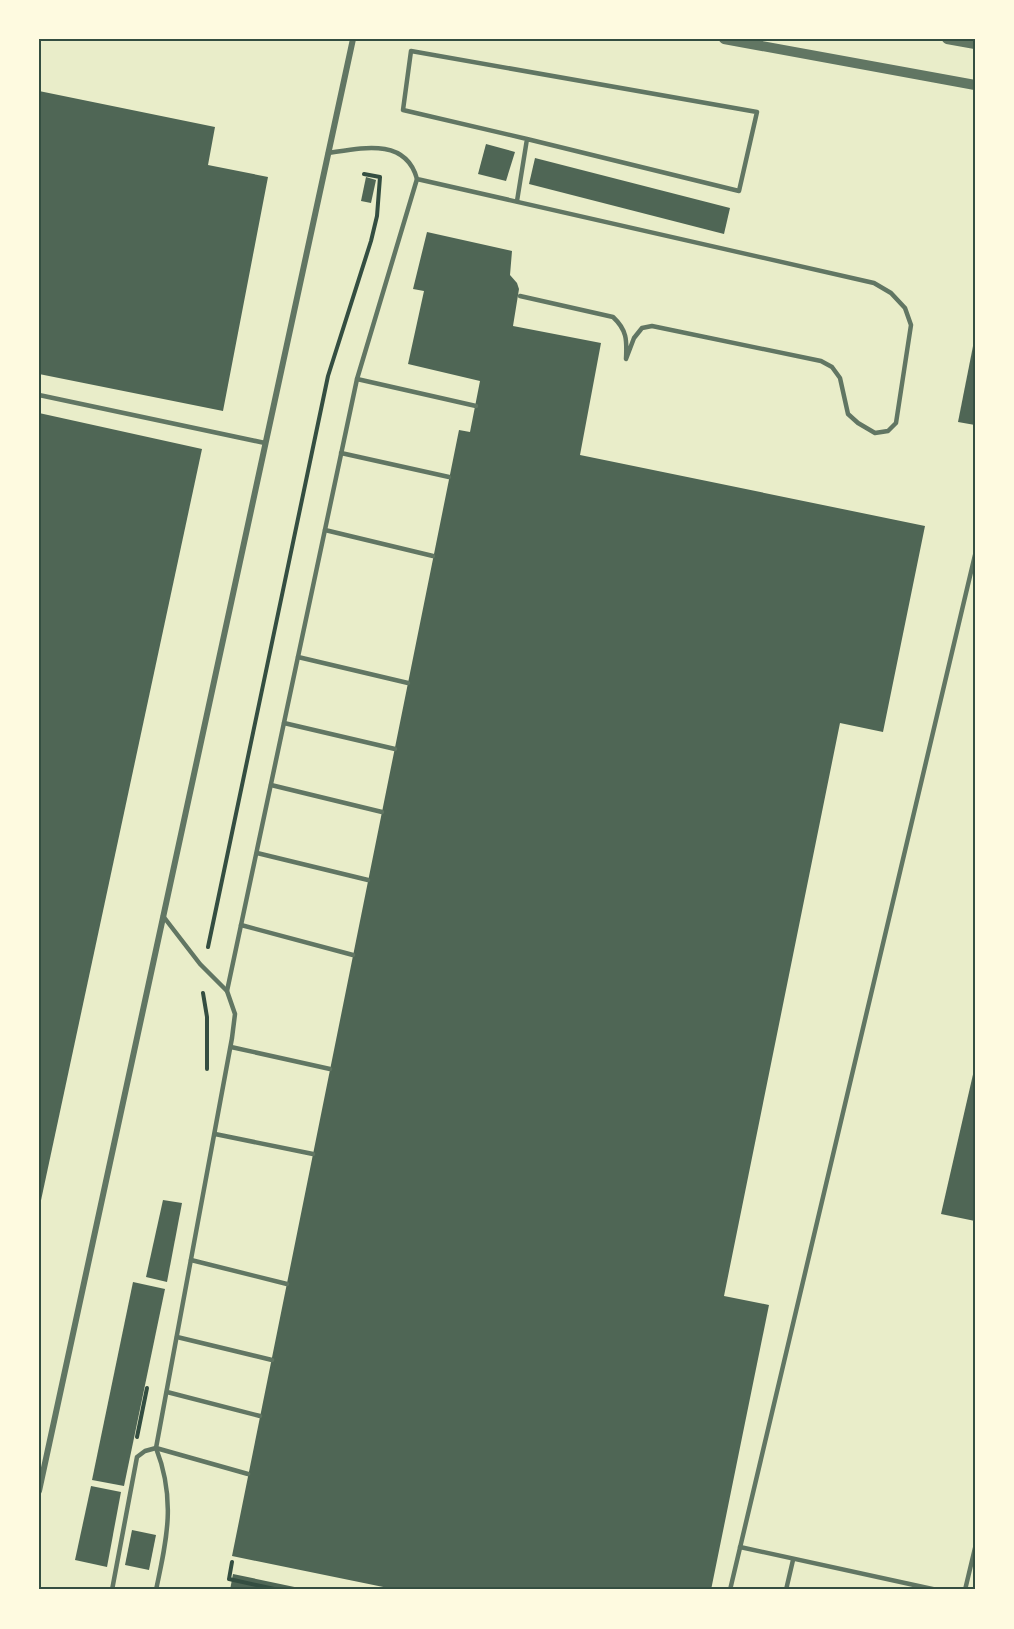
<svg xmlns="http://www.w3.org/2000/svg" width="1014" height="1629" font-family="Inter,sans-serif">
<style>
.building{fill:#4f6655}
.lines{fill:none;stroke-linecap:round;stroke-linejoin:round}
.path{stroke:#344e41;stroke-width:4}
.service{stroke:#617663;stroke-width:4.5}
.minor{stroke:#617663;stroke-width:6}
.tertiary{stroke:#617663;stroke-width:10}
.neatline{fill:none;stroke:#344e41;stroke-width:2}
</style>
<rect width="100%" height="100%" fill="#e9edc9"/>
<g class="building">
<polygon points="39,91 215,127 208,165 268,177 223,411 39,374"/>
<polygon points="486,144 515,152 506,181 478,174"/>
<polygon points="535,158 730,208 724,234 529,184"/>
<polygon points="366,177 376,180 371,203 361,201"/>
<polygon points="427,232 512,251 510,275 517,283 519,289 513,326 601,343 580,455 925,526 883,732 840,723 724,1296 769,1305 711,1590 398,1590 232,1556 459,430 470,432 480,381 408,364 424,291 413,289"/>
<polygon points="974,341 975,341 975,425 958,422"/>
<polygon points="39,413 202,449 40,1205 39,1205"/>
<polygon points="974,1070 975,1070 975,1221 941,1214"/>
<polygon points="163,1200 182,1203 167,1282 146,1277"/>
<polygon points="133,1282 165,1289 124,1486 92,1480"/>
<polygon points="91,1486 121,1492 107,1567 75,1560"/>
<polygon points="132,1530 156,1535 149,1570 125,1565"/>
<polygon points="233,1574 304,1589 304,1590 230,1590"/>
</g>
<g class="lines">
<g class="path">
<polyline points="208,947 328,376 371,241 377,216 380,177 364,174"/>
<polyline points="203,993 207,1017 207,1069"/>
<polyline points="137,1437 147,1388"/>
<polyline points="232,1562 229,1579 279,1590"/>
</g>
<g class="service">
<path d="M328 153C361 148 406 137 417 179L874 283 891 293 905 308 911 325 896 423 888 431 875 433 858 423 848 414 840 378 832 367 821 361 652 326 642 328 634 338 626 359C627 340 627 330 613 317L520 296"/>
<polyline points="517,201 527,139 739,191 757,112 411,51 403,110 527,139"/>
<polyline points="357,379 476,406"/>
<polyline points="39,395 265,443"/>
<polyline points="341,453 449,477"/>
<polyline points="325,530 433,556"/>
<polyline points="298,657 408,683"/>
<polyline points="284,723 395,749"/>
<polyline points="271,785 382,812"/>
<polyline points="257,853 368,880"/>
<polyline points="163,916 200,964 227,991"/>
<polyline points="241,925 353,955"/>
<polyline points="231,1047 330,1069"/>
<polyline points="215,1134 313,1154"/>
<polyline points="191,1260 287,1284"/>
<polyline points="177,1337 272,1360"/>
<polyline points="167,1392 260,1416"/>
<polyline points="740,1547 937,1590"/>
<polyline points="112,1590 137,1457 145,1451 156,1448 248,1474"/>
<path d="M156 1590C167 1539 176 1499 156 1448L232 1038 235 1014 227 991 357 379 417 179"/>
<polyline points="730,1590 975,555"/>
<polyline points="786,1590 793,1560"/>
<polyline points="965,1590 975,1548"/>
</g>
<polyline class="minor" points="39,1491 353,39"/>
<g class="tertiary">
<polyline points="724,39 975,85"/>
<polyline points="947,39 975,44"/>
</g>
</g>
<rect width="1014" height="1629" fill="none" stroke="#fefae0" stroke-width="81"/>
<rect x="40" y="40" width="934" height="1548" class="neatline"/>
</svg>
